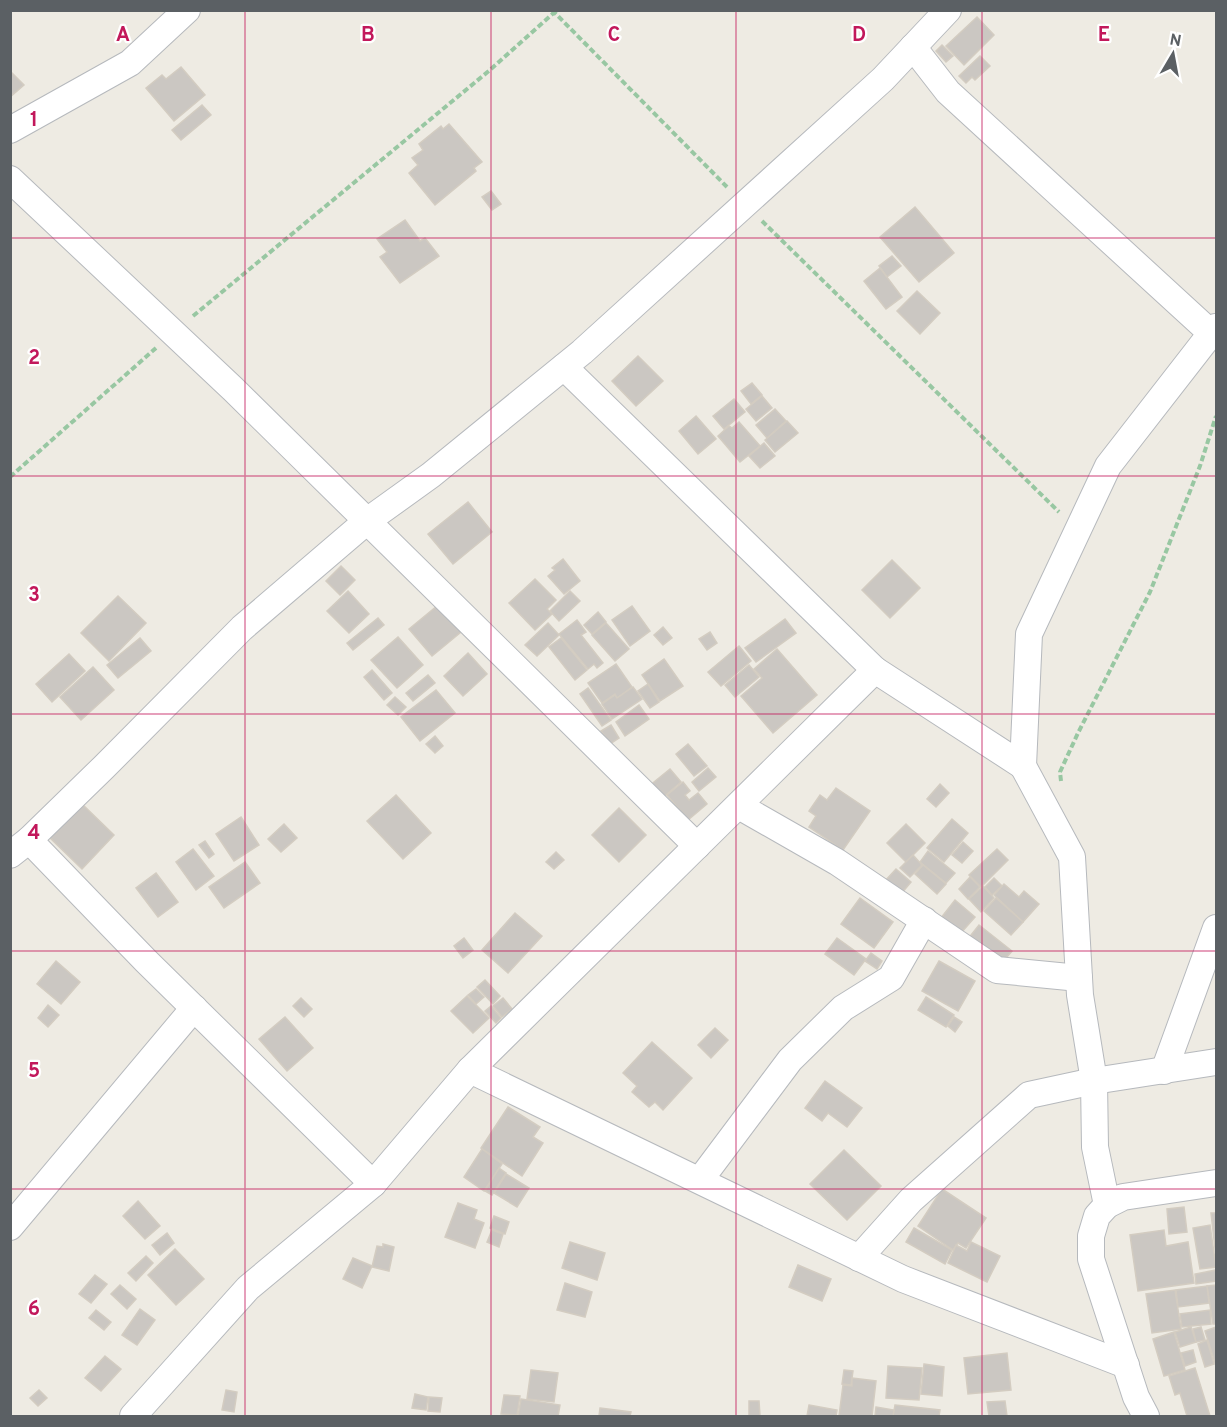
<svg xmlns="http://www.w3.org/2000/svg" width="1227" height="1427" font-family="Overpass,sans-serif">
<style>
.building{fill:#cbc7c2;stroke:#d3ccc1;stroke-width:1.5}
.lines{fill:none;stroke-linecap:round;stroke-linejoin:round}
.street-casing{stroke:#b6b9bd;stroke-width:28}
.path{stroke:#98c7a2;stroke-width:4;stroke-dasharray:6 3;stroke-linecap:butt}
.street{stroke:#fff;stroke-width:26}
.grid{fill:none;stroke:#c2185b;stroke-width:1.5;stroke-opacity:0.55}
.grid-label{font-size:20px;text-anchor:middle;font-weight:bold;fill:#c2185b;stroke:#fff;stroke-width:4.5;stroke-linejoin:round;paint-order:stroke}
</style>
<rect width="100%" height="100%" fill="#eeebe3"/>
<g class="building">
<polygon points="977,17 994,35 964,65 946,46"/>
<polygon points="942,45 953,56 946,62 936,51"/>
<polygon points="980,56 990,66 975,80 972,77 966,83 959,76"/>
<polygon points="181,67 205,95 174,121 146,88 162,75 166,79"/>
<polygon points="10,71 24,85 10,97"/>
<polygon points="202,105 211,115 181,140 172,130"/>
<polygon points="449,124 482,162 474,168 476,171 435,205 409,173 418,165 412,158 423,150 419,144 441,126 443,129"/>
<polygon points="491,191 501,204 492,210 482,197"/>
<polygon points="915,207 954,253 919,282 880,237"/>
<polygon points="405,220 420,241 425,238 439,256 400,283 380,257 387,252 377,239"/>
<polygon points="892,256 901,266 887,277 879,266"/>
<polygon points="880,268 902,297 886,309 864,281"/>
<polygon points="917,291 940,313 920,334 897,311"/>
<polygon points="638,356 663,381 636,406 612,381"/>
<polygon points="752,383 762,395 751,404 741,391"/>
<polygon points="762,396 772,408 756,421 746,409"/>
<polygon points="734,399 745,412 724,429 713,416"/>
<polygon points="775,409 786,421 767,438 756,425"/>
<polygon points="696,416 716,439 698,454 679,431"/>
<polygon points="787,421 798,433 775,452 765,440"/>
<polygon points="739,422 760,446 740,462 718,436 729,426 732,428"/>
<polygon points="764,443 775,456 760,468 749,456"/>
<polygon points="468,502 492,532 453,564 428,534"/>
<polygon points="563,559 580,581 564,594 548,576 555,570 552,568"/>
<polygon points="892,560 920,588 890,618 862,590"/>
<polygon points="341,566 355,580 340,595 326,581"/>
<polygon points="535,579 556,600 547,609 552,614 535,630 509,603"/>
<polygon points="348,591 369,614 349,633 327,611"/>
<polygon points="570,591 580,601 559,621 550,611"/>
<polygon points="118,596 146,623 109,661 81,633"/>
<polygon points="443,601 466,628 432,656 409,629"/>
<polygon points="632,606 650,631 630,646 612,620"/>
<polygon points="598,612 606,622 592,634 584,625"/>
<polygon points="378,618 384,625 353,650 347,643"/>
<polygon points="785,619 796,633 756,662 745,648"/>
<polygon points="577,620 586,632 581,635 603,663 597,668 594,664 588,669 559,634"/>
<polygon points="548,623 559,635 537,656 525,645"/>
<polygon points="606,623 629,649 615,661 592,635"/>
<polygon points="663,627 672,638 663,645 654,635"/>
<polygon points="710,632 717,643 707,650 699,639"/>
<polygon points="398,637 423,665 397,688 371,660"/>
<polygon points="140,638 151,651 118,678 107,665"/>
<polygon points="561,638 587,670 575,680 549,647"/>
<polygon points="739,646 751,661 721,686 708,672"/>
<polygon points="777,649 817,695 773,733 741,696 762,678 754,669"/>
<polygon points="468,653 487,674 463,696 444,676"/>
<polygon points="69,654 85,671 52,702 36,684"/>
<polygon points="664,659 683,686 660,701 642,675"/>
<polygon points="616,664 632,687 617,698 615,694 602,703 588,683"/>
<polygon points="749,665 759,677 735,697 725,685"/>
<polygon points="93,667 114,690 81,720 60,697"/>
<polygon points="372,670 392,693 384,700 364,677"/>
<polygon points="428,675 435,683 413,701 406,693"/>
<polygon points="648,684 659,702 650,708 638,691"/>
<polygon points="633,687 642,699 612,719 602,704 615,695 617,698"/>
<polygon points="588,688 611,720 602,726 580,694"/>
<polygon points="436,690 455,713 420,741 401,717"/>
<polygon points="395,697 406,707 398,715 387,705"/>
<polygon points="639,705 649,719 625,736 616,722"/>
<polygon points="611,725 619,738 610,744 601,731"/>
<polygon points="435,736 443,746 435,753 426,744"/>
<polygon points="688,744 707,766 694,776 676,754"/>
<polygon points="708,768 716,777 699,791 692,782"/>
<polygon points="670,769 681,782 660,800 649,786"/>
<polygon points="683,782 690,791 685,795 689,800 698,793 707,804 688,820 667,795"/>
<polygon points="940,784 949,793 936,807 927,799"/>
<polygon points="836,788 870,811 843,850 809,827 816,816 809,811 820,795 827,800"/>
<polygon points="396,795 431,833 403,859 367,821"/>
<polygon points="81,803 114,835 82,869 49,837"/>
<polygon points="619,808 646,835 619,862 592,835"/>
<polygon points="241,817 259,845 234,861 216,834"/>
<polygon points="952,819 968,833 944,862 927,848"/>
<polygon points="284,824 297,838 281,852 268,839"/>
<polygon points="906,824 925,843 906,862 887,843"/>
<polygon points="205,841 214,854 209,858 199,845"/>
<polygon points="963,842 973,851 962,863 952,855"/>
<polygon points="193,849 214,876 196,890 176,862"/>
<polygon points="997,849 1008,860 981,887 969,875"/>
<polygon points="928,851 955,873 946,883 920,862"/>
<polygon points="556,852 564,860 554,869 546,862"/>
<polygon points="913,855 922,865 910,877 900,868"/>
<polygon points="245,862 260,883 224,908 209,887"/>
<polygon points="923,865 946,884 937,894 915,874"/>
<polygon points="896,869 911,882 901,894 885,881"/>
<polygon points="156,873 178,902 158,917 136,888"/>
<polygon points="970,877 980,887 968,899 959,889"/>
<polygon points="994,878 1002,886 992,895 985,887"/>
<polygon points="1004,884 1019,897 1024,891 1039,904 1023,922 994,895"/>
<polygon points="983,886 994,898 981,912 969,899"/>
<polygon points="860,898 893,922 874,948 841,924"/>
<polygon points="996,898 1023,922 1011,935 984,911"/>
<polygon points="955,900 975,917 960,934 941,918"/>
<polygon points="515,913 542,936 508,973 482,950"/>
<polygon points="979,925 1012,951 1000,965 968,939"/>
<polygon points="464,938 473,950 463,958 454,946"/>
<polygon points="837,938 866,959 854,975 825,954"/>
<polygon points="871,953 882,961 877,969 865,961"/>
<polygon points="56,961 80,982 61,1004 37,984"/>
<polygon points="939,961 975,981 958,1011 922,991"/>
<polygon points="485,980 500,996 493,1004 477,987"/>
<polygon points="476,989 484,997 476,1004 468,995"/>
<polygon points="467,996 489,1018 473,1033 451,1011"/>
<polygon points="926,997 954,1015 946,1027 918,1010"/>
<polygon points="301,998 312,1009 304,1017 293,1006"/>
<polygon points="503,998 512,1009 502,1017 493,1006"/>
<polygon points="48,1005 59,1015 48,1027 38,1018"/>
<polygon points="491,1006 501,1018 496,1023 485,1011"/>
<polygon points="285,1017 313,1048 287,1071 259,1039"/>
<polygon points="954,1017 962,1022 955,1032 948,1026"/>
<polygon points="715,1028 728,1040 711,1058 698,1045"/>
<polygon points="652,1042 692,1078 663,1110 655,1102 649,1107 632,1092 637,1086 623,1073"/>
<polygon points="825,1081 862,1108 847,1127 828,1113 822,1121 805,1108"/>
<polygon points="508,1107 540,1127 533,1137 543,1143 522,1176 481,1148"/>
<polygon points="482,1149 502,1164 484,1191 464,1177"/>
<polygon points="844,1150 881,1186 847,1220 810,1184"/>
<polygon points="499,1168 506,1173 492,1195 485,1191"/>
<polygon points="506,1174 529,1188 517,1207 494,1193"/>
<polygon points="942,1189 986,1218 966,1248 958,1243 953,1250 918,1226"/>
<polygon points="138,1201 160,1226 145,1239 123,1216"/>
<polygon points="458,1203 477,1210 474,1219 484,1223 475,1248 445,1237"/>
<polygon points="1184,1207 1187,1232 1169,1234 1167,1209"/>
<polygon points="1211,1213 1216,1213 1216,1257"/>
<polygon points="494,1216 509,1222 505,1234 490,1228"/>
<polygon points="1210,1225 1216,1267 1200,1269 1193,1228"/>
<polygon points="914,1228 952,1250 945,1264 906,1242"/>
<polygon points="492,1230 503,1234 499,1247 487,1242"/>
<polygon points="1164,1230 1166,1246 1188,1242 1194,1283 1138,1291 1130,1235"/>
<polygon points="167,1233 174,1243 160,1255 152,1245"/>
<polygon points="570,1242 605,1253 597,1280 562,1268"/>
<polygon points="971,1242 1000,1256 987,1282 948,1263 956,1245 967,1251"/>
<polygon points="383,1244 394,1247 389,1271 372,1267 377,1246 383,1247"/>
<polygon points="175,1249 204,1279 176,1305 148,1275"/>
<polygon points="146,1256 153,1263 136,1281 128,1273"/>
<polygon points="353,1258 372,1266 362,1288 343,1279"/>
<polygon points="798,1265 831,1279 822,1301 789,1287"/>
<polygon points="1216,1270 1216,1281 1196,1284 1195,1274"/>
<polygon points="95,1275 107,1284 91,1303 79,1294"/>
<polygon points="565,1283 592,1292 585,1317 557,1310"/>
<polygon points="120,1285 136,1299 127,1309 111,1294"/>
<polygon points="1216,1285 1216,1324 1213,1324 1207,1286"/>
<polygon points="1207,1286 1209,1303 1178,1307 1176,1290"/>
<polygon points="1175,1290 1181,1329 1152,1333 1146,1294"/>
<polygon points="140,1309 155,1320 137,1345 122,1335"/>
<polygon points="96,1310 111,1322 104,1330 89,1318"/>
<polygon points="1210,1310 1211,1324 1182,1327 1180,1314"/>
<polygon points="1191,1327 1196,1342 1180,1347 1175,1332"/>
<polygon points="1201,1327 1205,1340 1196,1342 1193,1329"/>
<polygon points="1216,1327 1216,1366 1205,1331"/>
<polygon points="1174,1332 1185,1370 1164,1376 1153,1339"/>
<polygon points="1207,1340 1214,1364 1205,1367 1198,1344"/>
<polygon points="1193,1350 1196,1362 1185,1366 1181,1353"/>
<polygon points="1007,1353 1011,1390 968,1394 964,1358"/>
<polygon points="105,1356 121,1369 101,1391 85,1378"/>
<polygon points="924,1364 944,1367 942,1396 921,1394"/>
<polygon points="888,1366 922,1368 919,1400 886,1398"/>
<polygon points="1195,1368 1210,1416 1187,1416 1180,1393 1175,1395 1169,1376"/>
<polygon points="531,1370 558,1373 554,1402 527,1399"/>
<polygon points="844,1370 853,1371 851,1385 842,1384"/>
<polygon points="852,1378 876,1381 872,1416 839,1416 843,1385 852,1386"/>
<polygon points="39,1390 47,1398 38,1406 30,1398"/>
<polygon points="226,1390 237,1392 234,1412 222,1410"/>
<polygon points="415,1394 428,1397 426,1410 412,1408"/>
<polygon points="504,1395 520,1396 517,1415 501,1414"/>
<polygon points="429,1397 442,1398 440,1412 428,1411"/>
<polygon points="521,1399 560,1405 558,1416 518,1416"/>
<polygon points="749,1401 759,1401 760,1416 749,1416"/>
<polygon points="1005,1401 1007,1416 989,1416 987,1402"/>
<polygon points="809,1405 837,1410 836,1416 807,1416"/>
<polygon points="895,1405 940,1410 939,1416 893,1416"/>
<polygon points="876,1407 894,1410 893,1416 875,1416"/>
<polygon points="600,1408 631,1412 630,1416 599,1416"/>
</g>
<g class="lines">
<defs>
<g id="street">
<polyline points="913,47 948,92 1211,333"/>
<polyline points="10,130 130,63 187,10"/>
<polyline points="10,179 233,389 697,846"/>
<polyline points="564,367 875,670"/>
<polyline points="1023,766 1072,857 1080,995 1094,1081 1095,1147 1107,1205"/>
<polyline points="739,806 837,862 997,970 1079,978"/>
<polyline points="29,840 146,961 373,1184"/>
<polyline points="10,855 29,840 104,767 242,628 367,521 431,475 582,352 883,79 948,10"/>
<polyline points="470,1070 903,1279 1126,1365"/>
<polyline points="1164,1071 1216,928"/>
<polyline points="700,1180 790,1060 843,1008 891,978 924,920"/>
<polyline points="10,1227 194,1008"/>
<polyline points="859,1258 911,1200 1029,1095 1094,1081 1216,1062"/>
<polyline points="133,1416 248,1288 373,1184 470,1070 875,670 1023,766 1029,634 1108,466 1216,327"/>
<polyline points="1146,1416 1136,1397 1091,1259 1091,1236 1097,1216 1107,1205 1123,1197 1216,1183"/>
</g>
</defs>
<use href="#street" class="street-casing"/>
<g class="path">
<polyline points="552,10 727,187"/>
<polyline points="762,221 1059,512"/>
<polyline points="193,316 490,70 557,10"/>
<polyline points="10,477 156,348"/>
<polyline points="1061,781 1060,772 1078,733 1150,592 1200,466 1216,416"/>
</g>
<use href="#street" class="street"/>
</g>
<path class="grid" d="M245 10V1416M491 10V1416M736 10V1416M982 10V1416M10 238H1216M10 476H1216M10 714H1216M10 951H1216M10 1189H1216"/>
<g class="grid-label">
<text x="123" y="41">A</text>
<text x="368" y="41">B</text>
<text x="614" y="41">C</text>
<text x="859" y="41">D</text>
<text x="1104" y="41">E</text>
<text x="34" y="126">1</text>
<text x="34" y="364">2</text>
<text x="34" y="601">3</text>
<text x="34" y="839">4</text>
<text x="34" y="1077">5</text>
<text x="34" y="1315">6</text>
</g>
<rect width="1227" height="1427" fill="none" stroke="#5b6064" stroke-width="24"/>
<g transform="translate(1173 54) rotate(10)" stroke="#ffffff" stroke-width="4.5" paint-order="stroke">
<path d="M0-4.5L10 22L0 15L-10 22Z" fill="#5b6064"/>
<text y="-9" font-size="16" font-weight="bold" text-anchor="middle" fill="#5b6064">N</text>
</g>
</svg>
